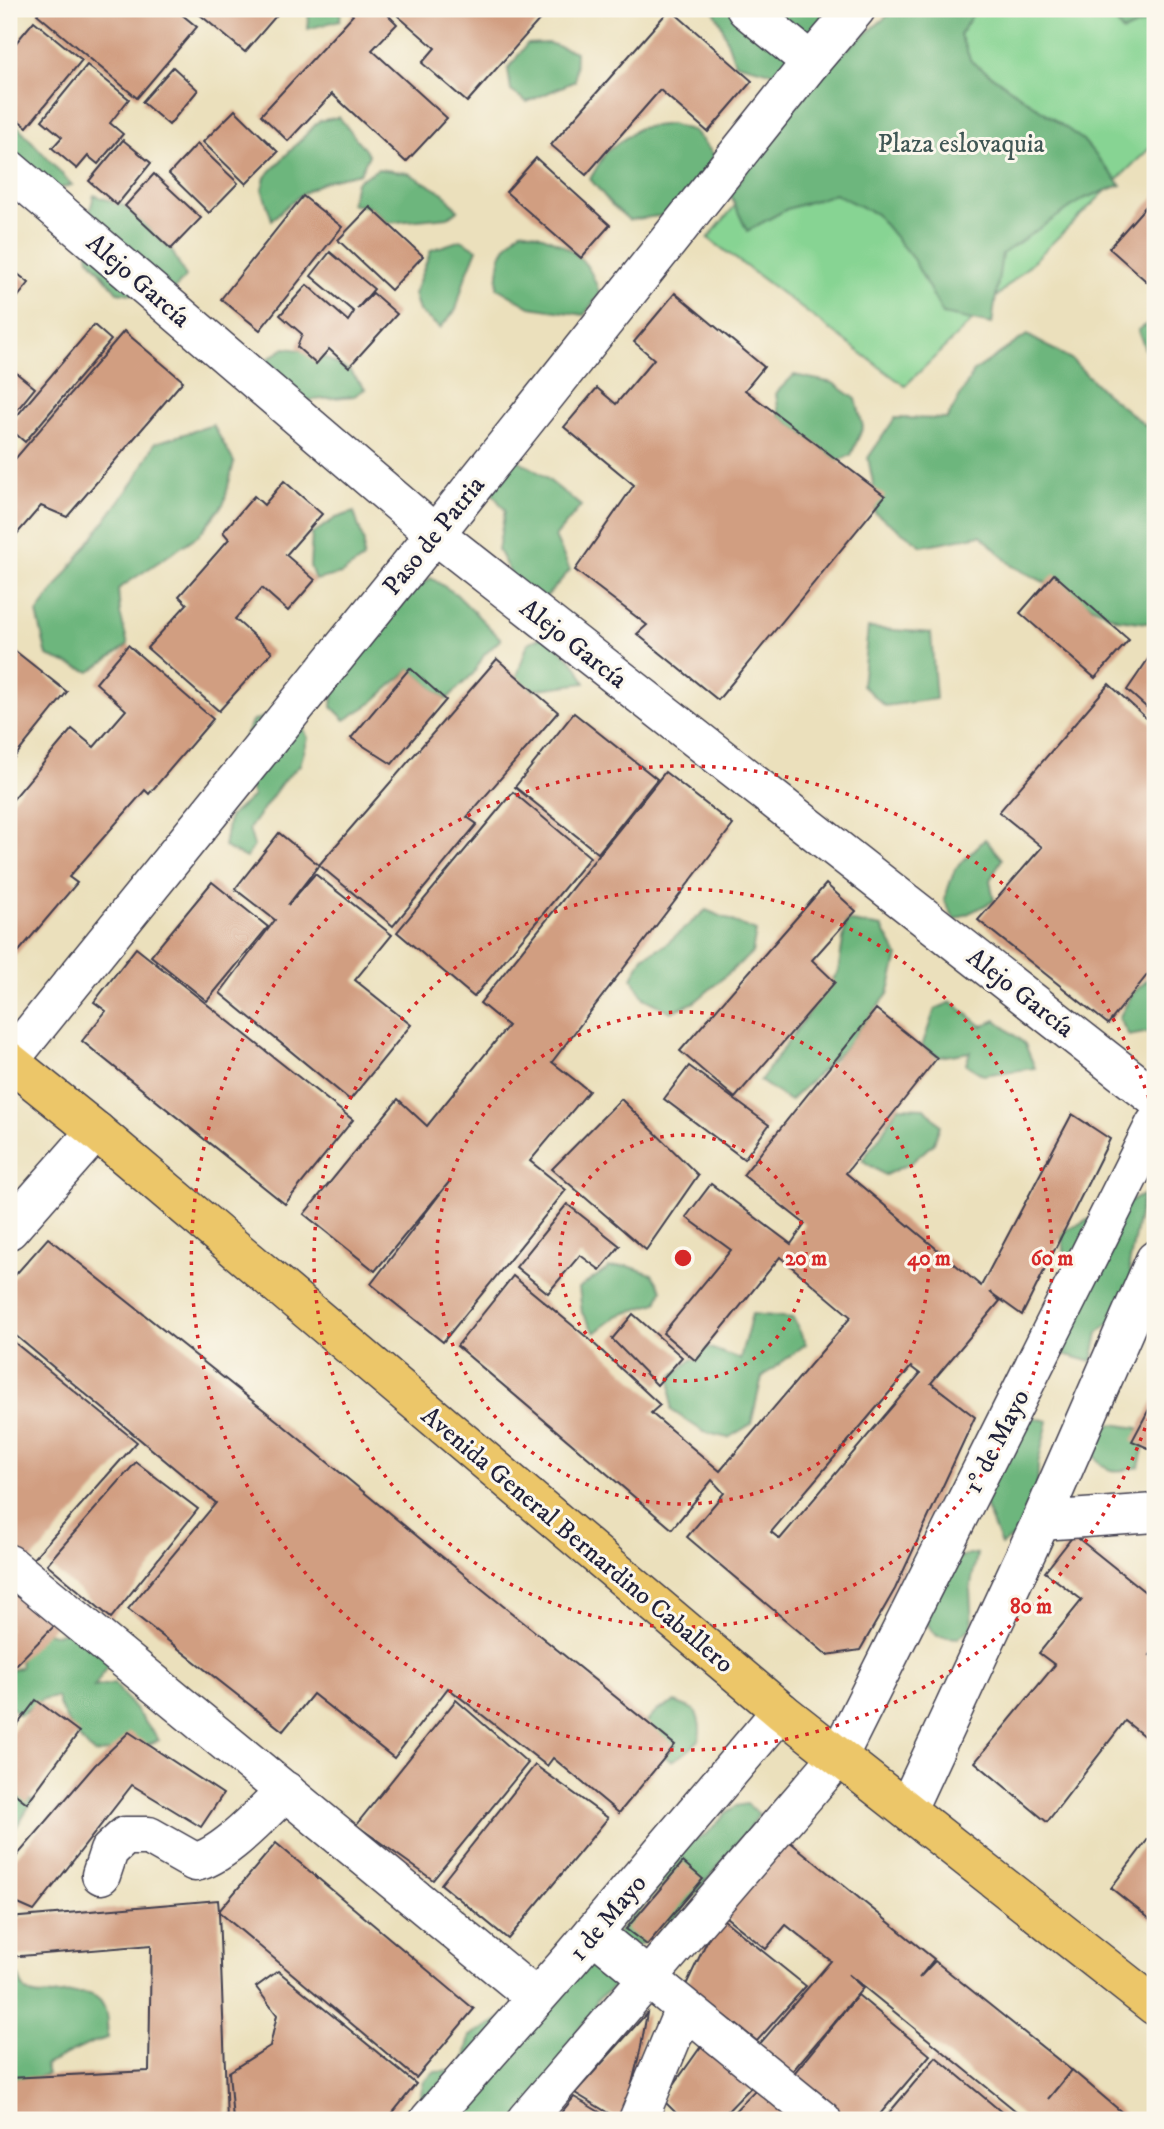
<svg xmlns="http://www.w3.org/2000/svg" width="1164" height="2129" font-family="'IM FELL DW Pica',serif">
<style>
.green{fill:#87d493;stroke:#547b67;stroke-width:2}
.forest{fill:#6db67d;stroke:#486c5c;stroke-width:2}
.building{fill:#d19e81;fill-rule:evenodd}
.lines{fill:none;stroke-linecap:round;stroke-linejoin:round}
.minor-casing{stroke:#403e4e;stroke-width:41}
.major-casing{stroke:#403e4e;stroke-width:41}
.minor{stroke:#fff;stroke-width:38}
.major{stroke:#ecc669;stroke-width:38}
.ring{fill:none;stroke:#d62828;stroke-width:3.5;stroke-dasharray:3.5 7}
.labels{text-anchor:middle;stroke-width:6;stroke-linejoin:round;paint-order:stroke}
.park-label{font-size:26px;fill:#405755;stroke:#fbf7ec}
.street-label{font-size:26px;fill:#22223b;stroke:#fbf7ec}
.centre{fill:#d62828;stroke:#fbf7ec;stroke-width:3.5}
.ring-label{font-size:21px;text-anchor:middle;font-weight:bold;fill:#d62828;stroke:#fbf7ec;stroke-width:6;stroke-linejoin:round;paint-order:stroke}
</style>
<rect width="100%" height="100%" fill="#fbf7ec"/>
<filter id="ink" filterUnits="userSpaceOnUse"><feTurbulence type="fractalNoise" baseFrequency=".0143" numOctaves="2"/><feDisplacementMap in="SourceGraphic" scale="14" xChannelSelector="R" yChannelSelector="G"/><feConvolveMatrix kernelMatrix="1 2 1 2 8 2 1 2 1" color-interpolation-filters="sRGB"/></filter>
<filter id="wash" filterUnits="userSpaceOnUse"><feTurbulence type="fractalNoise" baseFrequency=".00686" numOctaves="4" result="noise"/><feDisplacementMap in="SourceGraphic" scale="28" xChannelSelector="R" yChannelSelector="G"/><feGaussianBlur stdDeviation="1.57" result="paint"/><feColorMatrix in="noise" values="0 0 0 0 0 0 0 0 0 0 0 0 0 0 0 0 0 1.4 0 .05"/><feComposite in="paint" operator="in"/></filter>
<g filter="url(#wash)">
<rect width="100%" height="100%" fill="#ebe0bc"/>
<polygon class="green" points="899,9 1155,9 1155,143 905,386 708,238"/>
<g class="forest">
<polygon points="309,9 341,9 340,20 308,29"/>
<polygon points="713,9 862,9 775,73 735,63 721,24"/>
<polygon points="896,9 976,9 960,35 971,61 1083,140 1121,185 1083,199 1002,254 992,324 943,314 913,259 876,214 835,194 787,209 747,231 731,196 764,140 846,50"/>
<polygon points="1107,9 1151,9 1155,18 1123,32"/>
<polygon points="548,43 576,52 575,81 527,102 511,91 508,69 527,44"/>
<polygon points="9,116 12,120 72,185 58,189 9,156"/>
<path d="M339 117 369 155 360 173C349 176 337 177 327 181 306 188 287 205 272 220L262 189 265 177 319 121Z"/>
<polygon points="670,124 694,131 715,156 673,214 629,220 611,204 590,179 606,152 639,128"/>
<polygon points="378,169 408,173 443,193 458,210 448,217 387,223 370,207 351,204 356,182"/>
<polygon points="94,195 125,206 171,249 186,277 170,294 139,295 117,292 89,258 84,234"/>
<path d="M521 230C540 233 567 245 581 259 591 269 595 281 600 294L584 315 530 307 497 288C499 257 498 252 521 230Z"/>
<polygon points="461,240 477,249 465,278 456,310 440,328 419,311 414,294 431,250"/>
<polygon points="1155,319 1155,377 1138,330"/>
<polygon points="1027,335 1071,359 1103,391 1146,426 1155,406 1155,394 1155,624 1117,619 1012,566 981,535 922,546 875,513 873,483 868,458 895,418 947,419 974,371"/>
<polygon points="285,348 314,352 350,371 365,389 354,396 293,402 263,362"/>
<polygon points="794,375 833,383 856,399 863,427 851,455 838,461 779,416 776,393"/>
<polygon points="213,425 234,462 224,503 199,535 118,589 120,613 128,645 90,672 47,656 37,613 135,480 155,443"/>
<polygon points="510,455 541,474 581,506 555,537 570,570 546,597 517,586 498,550 505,510 480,478"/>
<polygon points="354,512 364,543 363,559 341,574 315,580 310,566 312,534 336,518"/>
<polygon points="431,578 456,594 501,639 484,655 474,673 446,700 410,669 373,702 345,720 332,707 334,678 401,597"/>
<polygon points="868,628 931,633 936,699 885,706 862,685"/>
<polygon points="546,635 577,666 585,683 532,690 516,679 528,643"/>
<polygon points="293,707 308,738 300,765 283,781 249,829 254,846 246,858 224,847 229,817 253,796 238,751 252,721"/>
<polygon points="985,839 1002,859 990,880 994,901 955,920 944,900 955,869"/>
<polygon points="706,910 756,931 752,953 695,1002 671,1012 644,998 632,978 643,957 665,945"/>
<polygon points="846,921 882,927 898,956 888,994 844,1049 790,1101 760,1081 838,972"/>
<polygon points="1155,973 1155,1031 1129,1036 1119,1018 1132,994"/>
<polygon points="952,1002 982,1026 996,1020 1025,1044 1035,1068 983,1075 966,1064 970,1052 939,1057 922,1046 935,1009"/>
<polygon points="898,1107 925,1108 940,1125 934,1143 911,1163 885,1175 862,1160 879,1138"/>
<polygon points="1143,1195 1129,1265 1137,1298 1098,1333 1092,1362 1052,1351 1069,1278 1061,1232"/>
<polygon points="628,1266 652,1274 662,1290 657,1303 617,1316 595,1333 582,1313 579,1288 609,1268"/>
<polygon points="752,1314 793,1318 806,1344 762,1377 751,1424 728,1438 704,1432 671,1410 671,1377 707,1347 740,1359"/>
<polygon points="1023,1415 1048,1421 1038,1463 1037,1523 1001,1545 981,1495"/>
<path d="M1112 1424 1138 1428 1143 1449 1139 1467C1112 1474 1105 1473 1090 1450L1094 1432Z"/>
<polygon points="977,1554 970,1589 972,1627 958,1638 937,1636 918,1613 932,1561"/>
<path d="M41 1630 54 1634 71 1632 112 1660 94 1687 114 1683 159 1740 144 1746 95 1754C78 1739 63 1719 57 1697L42 1700 20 1715 9 1705V1671L21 1667 20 1656Z"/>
<path d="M675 1702 695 1710C708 1739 695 1748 671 1761L656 1751 642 1727 658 1710Z"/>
<polygon points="9,1793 33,1800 9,1839"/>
<polygon points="747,1804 759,1814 751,1827 659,1938 638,1945 615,1937 684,1845 707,1834 725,1814 736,1806"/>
<polygon points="591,1958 627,1977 597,2000 589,2018 578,2029 574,2042 519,2120 406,2120 420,2096 424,2081 434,2072 455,2071 464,2061 470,2036 494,2023"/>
<path d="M9 1974 18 1975C20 1979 22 1986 25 1990 39 2007 90 1978 103 2005 108 2013 107 2029 108 2038L91 2043 45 2065 48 2074 29 2080 9 2078Z"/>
</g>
<g id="blocks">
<g class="building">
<polygon points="42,9 175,9 197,27 137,98 37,14"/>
<polygon points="193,9 282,9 245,52"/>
<polygon points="347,9 396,9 389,16 397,24 372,50 447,118 406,162 332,94 288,141 261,115 353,15"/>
<polygon points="405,9 549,9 467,102 422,63 435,48 398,16"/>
<polygon points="670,9 752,81 708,132 660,90 586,175 551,145"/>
<polygon points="34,21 82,60 27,127 9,113 9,51"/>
<polygon points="87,65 129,99 110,123 123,134 98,164 88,156 77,169 52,148 62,137 42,120"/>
<polygon points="173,67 198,90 169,125 142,102"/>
<polygon points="235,110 278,152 246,184 203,142"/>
<polygon points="123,140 151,163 117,205 89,181"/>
<polygon points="197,144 238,183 209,213 169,174"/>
<polygon points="536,158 610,225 581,258 506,192"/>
<polygon points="154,174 201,218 171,249 125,206"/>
<polygon points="303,196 342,227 260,330 221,299"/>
<polygon points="1155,196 1155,289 1109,248"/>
<polygon points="370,207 423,256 391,290 338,240"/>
<polygon points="330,252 374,289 357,309 373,293 397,314 349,367 329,349 316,364 297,347 302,334 280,315 307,285 348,321 354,312 311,276"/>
<polygon points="9,267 29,283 9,308"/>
<polygon points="675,293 764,367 745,390 885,496 718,700 637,634 647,625 575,570 634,485 564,427 597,388 616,404 654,359 634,342"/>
<polygon points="94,325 111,340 25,442 9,428 9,425"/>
<polygon points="124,331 183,381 67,517 41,506 9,543 9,466"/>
<polygon points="9,367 35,388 9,420"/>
<polygon points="284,481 322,514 286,555 315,580 288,611 262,588 235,619 272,652 219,711 147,648 187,604 179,596 229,539 223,532 254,496 264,505"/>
<polygon points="1054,574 1129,640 1095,678 1020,613"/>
<polygon points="128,645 213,719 149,794 145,790 69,877 77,883 9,963 9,804 72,729 94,747 126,710 96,683"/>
<polygon points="9,646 67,692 9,764"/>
<polygon points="1155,649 1155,715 1127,690"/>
<polygon points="497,659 558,712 467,817 477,824 393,926 319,865 288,905 315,874 392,935 355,980 411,1025 350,1100 220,993 275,920 235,889 279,833 319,865"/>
<polygon points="410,668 446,700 392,764 351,738"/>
<polygon points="1109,684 1155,726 1155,965 1108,1024 978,920 1042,847 999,812"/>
<polygon points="574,713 657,779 598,853 515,787"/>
<polygon points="665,772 733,825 552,1062 589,1091 530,1161 566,1190 443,1342 371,1284 450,1181 375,1271 304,1214 398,1099 427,1126 508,1026 480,1003"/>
<polygon points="513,792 590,857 474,997 397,932"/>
<polygon points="212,882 268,927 207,1001 151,956"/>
<polygon points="826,884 856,911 812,960 835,982 735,1098 680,1051"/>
<polygon points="136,948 353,1120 285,1204 82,1041 106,1011 94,1002"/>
<path d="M876 1009 937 1058 846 1173 981 1286 1072 1114 1110 1139 1022 1315 990 1292 1000 1301 931 1383 975 1417 895 1589 860 1650 827 1655 687 1537 724 1493 712 1480 672 1529 457 1346 513 1276 590 1340 660 1405 651 1413 720 1471 851 1317 780 1257 696 1361 663 1333 731 1250 686 1217 711 1184 791 1244 805 1224 743 1175ZM911 1367 920 1374 780 1539 771 1532Z"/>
<polygon points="689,1066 769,1125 744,1159 664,1099"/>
<polygon points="621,1099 698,1175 646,1250 552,1169"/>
<polygon points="567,1204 620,1246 600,1270 580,1255 548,1293 516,1267"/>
<polygon points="48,1238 279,1422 429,1546 675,1745 619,1813 553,1758 547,1766 448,1688 394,1758 313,1694 283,1731 128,1609 216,1503 9,1330 9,1282"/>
<polygon points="633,1314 682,1357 657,1385 612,1339"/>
<polygon points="9,1338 137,1442 31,1561 9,1541"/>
<polygon points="1155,1398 1155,1451 1132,1441"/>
<polygon points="136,1462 198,1509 111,1618 47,1564"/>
<polygon points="1074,1535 1155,1600 1155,1649 1150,1655 1155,1659 1155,1745 1125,1721 1047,1822 975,1762 1055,1665 1039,1653 1082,1600 1045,1572"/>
<polygon points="9,1578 64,1616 9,1672"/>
<polygon points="36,1700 79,1732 27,1803 9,1789 9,1736"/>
<polygon points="456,1700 528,1763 433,1880 356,1825"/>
<polygon points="129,1732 223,1794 201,1827 132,1785 34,1911 9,1900 9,1865 95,1765"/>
<polygon points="535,1765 608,1818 508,1939 441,1884"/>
<polygon points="1155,1830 1155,1923 1111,1888"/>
<polygon points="784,1837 934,1959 919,1978 935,1961 1071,2070 1048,2099 1072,2070 1131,2120 1027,2120 848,1974 863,1988 784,2081 752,2053 831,1961 786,1925 766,1949 721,1913"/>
<polygon points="276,1843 474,2009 416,2078 219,1912 227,2120 9,2120 9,2078 149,2071 151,1945 9,1957 9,1918 218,1900 219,1911"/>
<polygon points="683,1862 703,1879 647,1945 626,1929"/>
<polygon points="719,1916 806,1986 757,2041 686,1985"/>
<polygon points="278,1971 416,2084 387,2120 233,2120 229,2072 270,2046 277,2015 256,1987"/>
<polygon points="858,1995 930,2055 875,2120 831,2120 786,2083"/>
<polygon points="647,2013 641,2047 623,2120 620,2120 575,2093"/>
<polygon points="702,2045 752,2086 719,2120 683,2120 663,2100"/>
<polygon points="936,2057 1011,2120 883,2120"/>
<polygon points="757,2088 794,2120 726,2120"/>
<polygon points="574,2097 613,2120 555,2120"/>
</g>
</g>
</g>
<g filter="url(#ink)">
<use href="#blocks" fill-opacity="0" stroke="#403e4e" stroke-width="2"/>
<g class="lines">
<defs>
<g id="minor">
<polyline points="746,9 811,62"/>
<polyline points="9,169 435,534 1155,1098"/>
<polyline points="9,1061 435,534 811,62 856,9"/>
<polyline points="9,1230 96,1131"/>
<polyline points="1041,1521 1155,1513"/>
<polyline points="9,1564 536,1998"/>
<polyline points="907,1809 1041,1521 1155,1260"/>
<path d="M101 1875 109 1851 125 1836H149L195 1862C225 1856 263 1812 286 1791"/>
<polyline points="593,1933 822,2120"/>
<polyline points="429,2120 570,1960 781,1711"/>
<polyline points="526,2120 838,1757 1155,1124"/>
<polyline points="638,2120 684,2009"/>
</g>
<polyline id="major" points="9,1061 96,1131 781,1711 1155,2006"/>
</defs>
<use href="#minor" class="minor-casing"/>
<use href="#major" class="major-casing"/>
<use href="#minor" class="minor"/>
<use href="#major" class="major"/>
</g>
</g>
<g class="ring">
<circle cx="683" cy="1258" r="123"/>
<circle cx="683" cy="1258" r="246"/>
<circle cx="683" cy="1258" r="369"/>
<path d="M1155 1398A492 492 0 1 1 1155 1118"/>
</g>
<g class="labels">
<g class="park-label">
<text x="961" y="152">Plaza eslovaquia</text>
</g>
<g class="street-label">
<text transform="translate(139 280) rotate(41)" y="9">Alejo García</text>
<text transform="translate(433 535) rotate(-51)" y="9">Paso de Patria</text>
<text transform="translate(574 643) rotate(38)" y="9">Alejo García</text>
<text transform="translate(1021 992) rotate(38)" y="9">Alejo García</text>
<text transform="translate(996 1441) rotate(-63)" y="9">1° de Mayo</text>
<text transform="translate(578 1539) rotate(40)" y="9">Avenida General Bernardino Caballero</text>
<text transform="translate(607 1917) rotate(-50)" y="9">1 de Mayo</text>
</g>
</g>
<circle cx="683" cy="1258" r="10" class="centre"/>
<g class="ring-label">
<text x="806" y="1265">20 m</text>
<text x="929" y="1265">40 m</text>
<text x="1052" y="1265">60 m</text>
<text x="1031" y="1613">80 m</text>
</g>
<rect width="1164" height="2129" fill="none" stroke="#fbf7ec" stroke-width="35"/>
</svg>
